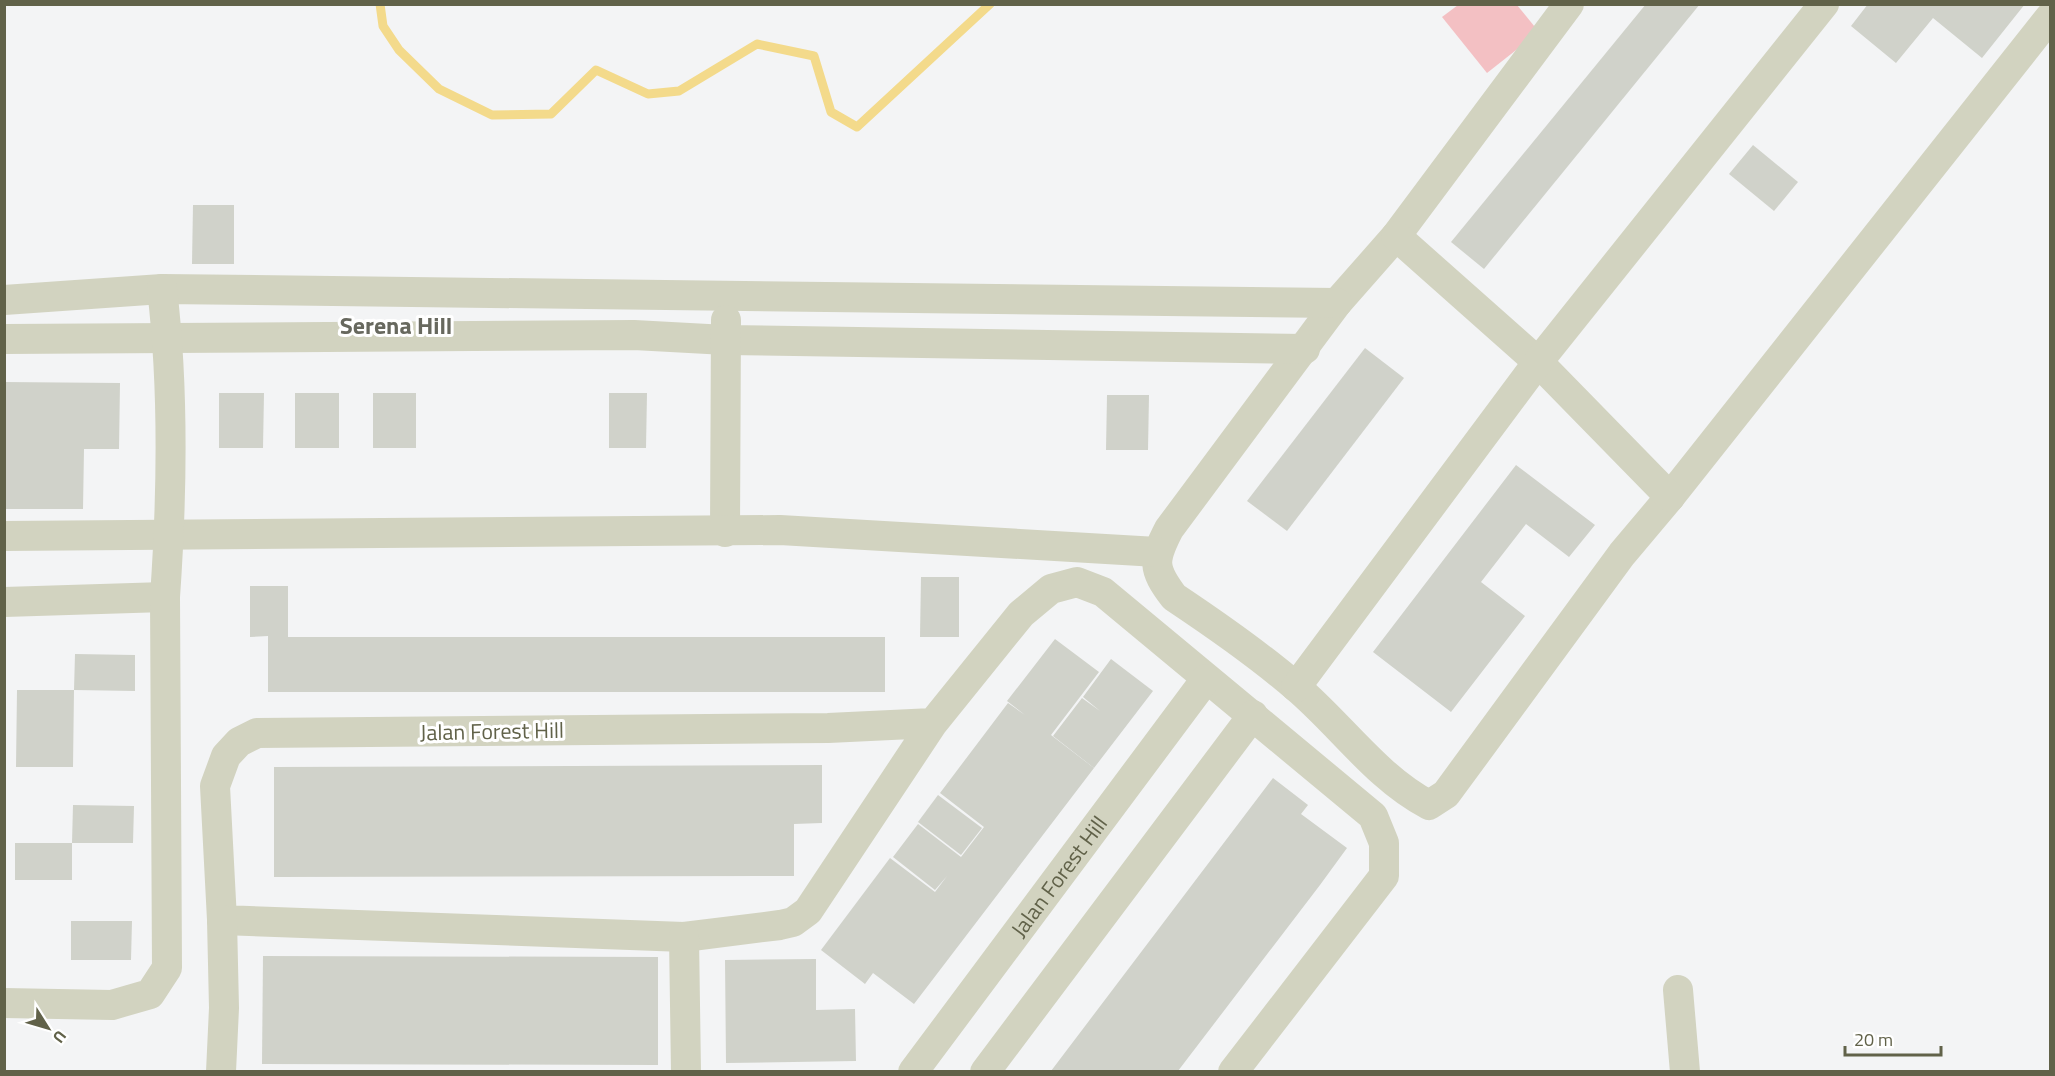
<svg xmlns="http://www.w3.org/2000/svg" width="2055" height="1076" font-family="'Titillium Web',sans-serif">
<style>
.green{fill:#f3c0c3}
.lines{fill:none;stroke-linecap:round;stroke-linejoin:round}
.stream{stroke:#f3da8b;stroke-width:9}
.building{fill:#d0d2ca}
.minor{stroke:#d2d3c0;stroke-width:30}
.labels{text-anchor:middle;stroke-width:6;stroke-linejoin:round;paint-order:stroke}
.street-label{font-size:22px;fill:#616249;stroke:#fff}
.neighbourhood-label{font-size:24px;font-weight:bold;fill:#67685e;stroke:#fff}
</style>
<rect width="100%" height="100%" fill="#f3f4f5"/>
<polygon class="green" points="1458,5 1517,5 1539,32 1487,73 1442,17"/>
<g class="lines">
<polyline class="stream" points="380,4 383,26 399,50 439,89 492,115 551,114 596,70 648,94 679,91 757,44 814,56 831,112 857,127 990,4"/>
</g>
<g class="building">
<polygon points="1646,4 1700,4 1484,269 1451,242"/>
<polygon points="1868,4 2025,4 1982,58 1933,18 1896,63 1851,26"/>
<polygon points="1753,145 1798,182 1774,211 1729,174"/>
<polygon points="193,205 234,205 234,264 192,264"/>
<polygon points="1365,348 1404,378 1287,531 1247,501"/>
<polygon points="4,382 120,383 119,449 84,449 83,509 4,509"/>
<polygon points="219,393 264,393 263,448 219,448"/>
<rect x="295" y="393" width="44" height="55"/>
<rect x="373" y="393" width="43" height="55"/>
<polygon points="609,393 647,393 646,448 609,448"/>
<polygon points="1107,395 1149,395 1148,450 1106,450"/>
<polygon points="1516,465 1595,525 1569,557 1526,524 1481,582 1525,616 1451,712 1373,652"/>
<polygon points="921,577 959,577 959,637 920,637"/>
<polygon points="250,586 288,586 288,637 885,637 885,692 268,692 268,636 250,637"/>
<polygon points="1055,639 1099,672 1051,735 1094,768 914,1004 873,973 865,984 821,950 890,858 935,892 947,876 935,890 893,857 918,824 961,857 984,827 940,793 1008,703 1025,715 1007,701"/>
<polygon points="75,654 135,655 135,691 74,690 73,767 16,767 17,690 74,690"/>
<polygon points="1111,659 1153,691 1094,768 1053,736 1082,698 1100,711 1083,697"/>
<polygon points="822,765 822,823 794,824 794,876 274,877 274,767"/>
<polygon points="1273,778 1308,805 1301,814 1347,848 1320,885 1178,1071 1051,1071"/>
<polygon points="938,795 982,828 961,855 918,822"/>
<polygon points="73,805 134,806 133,843 72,843"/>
<rect x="15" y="843" width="57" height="37"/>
<polygon points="71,921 132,921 131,960 71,960"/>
<polygon points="263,956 658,957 658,1065 262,1064"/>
<polygon points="816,959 816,1010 855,1009 856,1061 726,1063 725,960"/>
</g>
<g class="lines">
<g class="minor">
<path d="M1569 4 1396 236 1337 303 1169 529C1153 560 1152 568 1174 597 1216 625 1258 654 1296 687 1341 725 1377 778 1429 805L1446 794 1622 554 1670 497 2050 17"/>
<polyline points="1396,236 1538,362 1670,497"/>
<polyline points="4,300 162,289 1337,303"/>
<polyline points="4,339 634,335 726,340 1305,349"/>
<polyline points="725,532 726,320"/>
<polyline points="4,536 780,530 1157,552"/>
<polyline points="4,602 165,597"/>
<polyline points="1296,687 1538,362 1824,4"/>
<polyline points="933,723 828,728 257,733 239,742 226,756 215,786 222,920 684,937 780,925 793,922 808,911 933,723 1021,614 1051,589 1077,582 1103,592 1373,816 1384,843 1384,876 1233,1072"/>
<polyline points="684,937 686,1072"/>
<polyline points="1678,990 1685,1072"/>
<path d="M4 1003 112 1005 150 994 167 968 165 597C172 497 174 389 162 289"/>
<polyline points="221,1072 224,1008 222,920"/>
<path id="s1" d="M913 1072 1206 679"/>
<polyline points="985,1072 1253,715"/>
</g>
</g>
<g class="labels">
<g class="street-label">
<text transform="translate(492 731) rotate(-1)" y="8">Jalan Forest Hill</text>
<text dy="8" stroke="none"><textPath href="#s1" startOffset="244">Jalan Forest Hill</textPath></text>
</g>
<g class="neighbourhood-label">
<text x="396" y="334">Serena Hill</text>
</g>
</g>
<rect width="2055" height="1076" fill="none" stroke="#616249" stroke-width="12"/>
<g transform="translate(48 1028) rotate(127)" stroke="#ffffff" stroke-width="4.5" paint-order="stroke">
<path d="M0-4.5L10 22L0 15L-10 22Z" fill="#616249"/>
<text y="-9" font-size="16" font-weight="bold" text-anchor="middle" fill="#616249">U</text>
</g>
<path d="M1845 1046v9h96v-9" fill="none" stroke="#616249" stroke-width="3"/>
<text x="1854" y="1046" font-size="18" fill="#616249" stroke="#ffffff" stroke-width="4.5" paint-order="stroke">20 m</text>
</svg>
